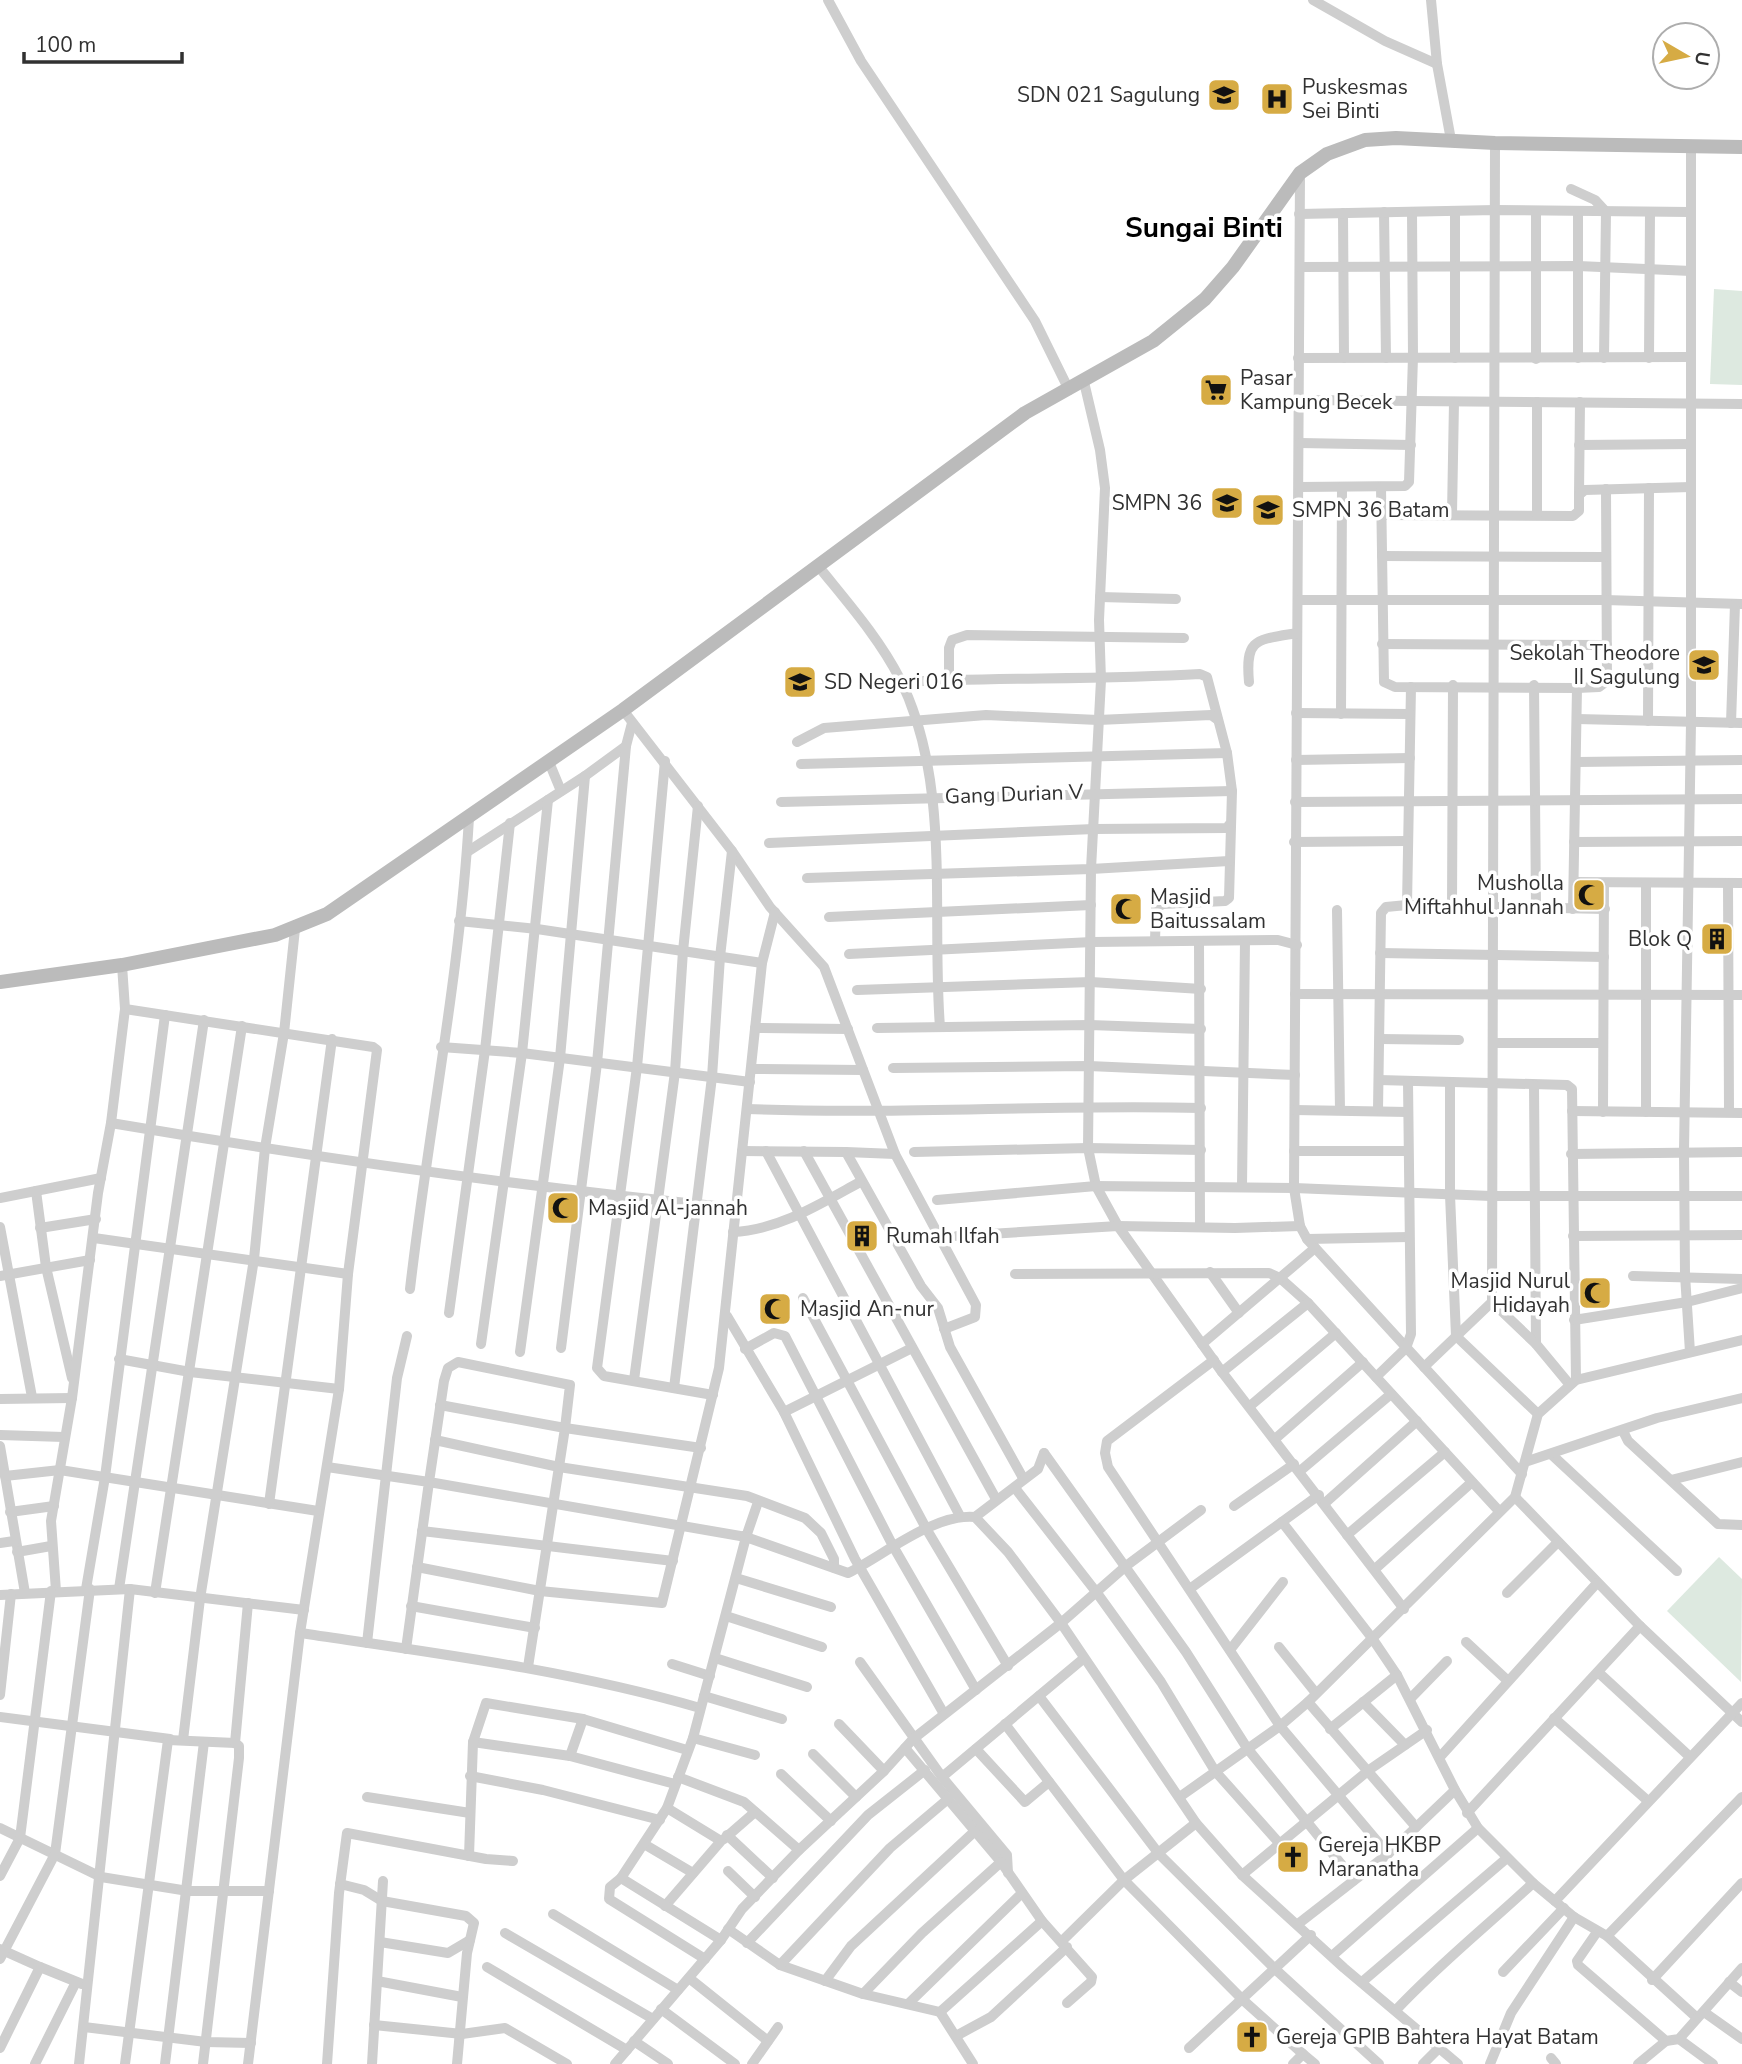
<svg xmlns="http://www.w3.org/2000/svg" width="1742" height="2064" font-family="'Nunito Sans',sans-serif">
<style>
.green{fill:#dde9e0}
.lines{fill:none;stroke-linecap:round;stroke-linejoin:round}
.street{stroke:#cecece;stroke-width:10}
.secondary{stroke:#bbb;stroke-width:14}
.labels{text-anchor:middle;stroke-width:7;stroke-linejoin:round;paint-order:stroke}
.poi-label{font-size:21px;fill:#313131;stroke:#fff;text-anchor:start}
.street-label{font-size:21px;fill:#313131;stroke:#fff}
.district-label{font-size:28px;font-weight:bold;fill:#000;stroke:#fff}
</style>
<rect width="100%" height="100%" fill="#fff"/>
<g class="green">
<polygon points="1714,289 1742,291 1742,385 1710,384"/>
<polygon points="1719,1557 1742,1579 1741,1682 1667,1611"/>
</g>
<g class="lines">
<g class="street">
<polyline points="828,0 861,61 1035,321 1069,390"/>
<polyline points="1313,0 1385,41 1437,64"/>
<polyline points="1431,0 1437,64 1451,140"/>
<polyline points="1300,175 1294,1188 1300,1226 1307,1239 1522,1474"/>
<polyline points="1571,189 1595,200 1606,212 1604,358"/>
<polyline points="1455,211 1455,358"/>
<polyline points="1578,211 1578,358"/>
<polyline points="1384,212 1386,358"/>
<polyline points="1343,213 1344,358"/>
<polyline points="1299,214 1495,210 1690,212"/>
<polyline points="1300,267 1578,266 1691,271"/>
<polyline points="1298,358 1690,357"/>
<polyline points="1649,358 1650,212"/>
<polyline points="1536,359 1536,212"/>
<polyline points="1084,382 1100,450 1105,488 1099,620 1101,680 1091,869 1088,1148 1096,1186 1118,1226 1222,1372 1404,1609"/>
<polyline points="1300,400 1742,404"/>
<polyline points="1300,443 1411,445"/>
<polyline points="1579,445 1691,444"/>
<polyline points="1300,487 1405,486 1409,482 1413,357 1412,212"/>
<polyline points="1381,487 1384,682 1395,687 1577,688 1599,687 1607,681 1606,489"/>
<polyline points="1579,495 1580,402"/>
<polyline points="1452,514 1454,402"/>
<polyline points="1383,515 1573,516 1579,511 1579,495 1585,490 1691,487"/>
<polyline points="1537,515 1537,402"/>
<polyline points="1382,556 1605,557"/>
<path d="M819 567C848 603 879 638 900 679 952 784 931 913 940 1027"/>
<polyline points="1100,597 1176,599"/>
<polyline points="1298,600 1605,600 1742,604"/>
<polyline points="1382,644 1607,645"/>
<polyline points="949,679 949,648 952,640 967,635 1184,638"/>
<path d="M901 682C1001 677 1100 680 1200 674L1207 677 1227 753 1232 791 1229 898 1225 901 1163 904 1156 908 1155 941"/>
<path d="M1249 682C1245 638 1256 640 1297 633"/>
<polyline points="1534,685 1536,907"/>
<polyline points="1411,687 1407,905 1605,909"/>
<polyline points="623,710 732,851 770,907 824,967 895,1154 976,1305 975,1317 944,1329"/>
<polyline points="1296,713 1410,714"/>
<polyline points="1341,714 1342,487"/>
<polyline points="1577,719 1742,723"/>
<polyline points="1648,721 1649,488"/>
<polyline points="1731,723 1735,604"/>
<polyline points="797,742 824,728 986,715 1098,720 1211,715 1218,720"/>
<polyline points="1296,760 1410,758"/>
<polyline points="665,761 637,1067 597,1368 604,1376 713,1395"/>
<polyline points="549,762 561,791"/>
<polyline points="1577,762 1742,760"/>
<polyline points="801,764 1227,753"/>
<polyline points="781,802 1232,791"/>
<polyline points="1295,802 1742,799"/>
<polyline points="1294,842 1407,841"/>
<polyline points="1574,842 1742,841"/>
<polyline points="769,843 1094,829 1227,828 1229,825"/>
<polyline points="467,852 585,776 626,746"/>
<polyline points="807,878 1091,869 1229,861"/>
<polyline points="1574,882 1742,883"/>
<polyline points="1728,883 1729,1112"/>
<polyline points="1646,884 1646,1112"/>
<polyline points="1452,907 1453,685"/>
<polyline points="1573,909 1577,688"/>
<polyline points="1337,910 1340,1110"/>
<polyline points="829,917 1091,905"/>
<polyline points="459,921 537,929 762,963"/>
<polyline points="1199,941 1200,1227"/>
<polyline points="1380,953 1604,957"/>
<polyline points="849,954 1092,942 1278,940 1297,945"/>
<polyline points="857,990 1091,982 1201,989"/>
<polyline points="1295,994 1742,995"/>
<polyline points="125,1009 373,1047 377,1050 348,1274 339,1389 300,1633 248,2064"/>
<polyline points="755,1028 848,1029"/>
<polyline points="877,1028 1090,1025 1201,1029"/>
<polyline points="1380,1039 1459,1040"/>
<polyline points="1493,1043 1603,1043"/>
<polyline points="441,1047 522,1053 750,1082"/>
<polyline points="893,1068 1089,1066 1295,1075"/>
<polyline points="752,1069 863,1070"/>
<polyline points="1379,1080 1567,1085 1572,1089 1576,1380"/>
<polyline points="1450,1083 1450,1195 1456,1336 1538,1414"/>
<polyline points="1534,1085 1536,1344"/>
<path d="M747 1109C899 1115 1050 1104 1201 1108"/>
<polyline points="1295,1110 1408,1112"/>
<polyline points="1378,1110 1381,913 1386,907 1407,905"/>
<polyline points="1572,1111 1742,1113"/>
<polyline points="1603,1112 1604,883"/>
<path d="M111 1123C317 1158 526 1187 734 1208"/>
<polyline points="742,1151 846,1152 921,1286 938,1308 950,1347 1023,1478"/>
<polyline points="766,1151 960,1516"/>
<polyline points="804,1151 996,1499"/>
<polyline points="1294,1151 1408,1151"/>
<polyline points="846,1152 895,1154"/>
<polyline points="914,1152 1088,1148 1201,1150"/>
<polyline points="1571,1154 1742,1152"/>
<polyline points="1242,1187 1245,941"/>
<polyline points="36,1191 46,1267 72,1378"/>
<polyline points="0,1198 101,1178"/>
<polyline points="937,1200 1096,1186 1294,1188 1491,1196 1742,1196"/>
<polyline points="0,1227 32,1397"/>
<polyline points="40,1228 96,1219"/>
<path d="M733 1232C779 1230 820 1204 860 1182"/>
<polyline points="957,1236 1118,1226 1235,1228 1300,1226"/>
<polyline points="1573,1236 1742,1235"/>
<polyline points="94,1238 348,1274"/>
<polyline points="1307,1239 1409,1237"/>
<polyline points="1210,1272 1239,1313"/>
<polyline points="1015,1274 1269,1273 1280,1278 1308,1303 1499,1511"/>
<polyline points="0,1276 90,1260"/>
<polyline points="1633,1276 1742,1279"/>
<path d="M410 1289C428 1132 460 975 469 818"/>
<polyline points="803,1298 927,1530 1008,1666"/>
<polyline points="1492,1302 1536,1344 1570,1385"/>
<polyline points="449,1313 485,1050 510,823"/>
<polyline points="727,1316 784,1412 855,1559 944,1714"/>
<polyline points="1574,1320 1687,1302 1742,1288"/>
<polyline points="481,1344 522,1053 548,800"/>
<polyline points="1202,1344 1315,1248"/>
<polyline points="561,1348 597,1063 626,746 632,723"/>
<polyline points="745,1349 774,1333 785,1336 893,1546 976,1690"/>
<polyline points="520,1352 560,1058 585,776"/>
<polyline points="1690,1352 1685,1275 1684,1151 1691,723 1691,146"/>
<polyline points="119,1359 190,1372 339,1389"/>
<polyline points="1214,1360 1107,1441 1105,1453 1108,1467 1280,1726 1388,1854"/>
<polyline points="1424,1367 1492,1302 1495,143"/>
<polyline points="1222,1372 1308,1303"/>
<polyline points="1376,1377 1406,1348 1411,1334 1408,1082"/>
<polyline points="634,1380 675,1072 683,951 698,806"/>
<polyline points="674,1388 712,1077 720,957 732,851"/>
<polyline points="0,1399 72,1398"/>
<polyline points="440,1405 565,1428 528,1667"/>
<polyline points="1250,1406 1336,1333"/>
<polyline points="784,1412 912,1348"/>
<polyline points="1623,1431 1628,1441 1718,1524 1742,1525"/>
<polyline points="0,1435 64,1437"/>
<polyline points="1275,1439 1363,1362"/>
<polyline points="435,1440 559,1467 747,1496 805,1518 821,1533 834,1559 834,1568"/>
<polyline points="0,1446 25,1593"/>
<polyline points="701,1448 565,1428 570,1385 458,1362 448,1368 444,1381 429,1482 746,1537 758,1502"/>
<polyline points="1044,1453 1186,1652 1247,1748 1354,1880"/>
<polyline points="1551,1454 1677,1571"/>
<polyline points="1525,1462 1657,1418 1742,1398"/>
<polyline points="327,1467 429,1482 406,1649"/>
<polyline points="1300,1471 1391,1394"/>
<polyline points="5,1476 60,1470 318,1511"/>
<polyline points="1671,1480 1742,1462"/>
<polyline points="1015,1488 1097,1593 1161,1682 1215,1771 1280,1844"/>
<polyline points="1515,1497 1640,1626 1742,1722"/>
<polyline points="1325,1503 1417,1421"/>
<polyline points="269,1504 332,1039"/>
<polyline points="1234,1506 1294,1464"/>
<polyline points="10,1512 54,1506"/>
<polyline points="975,1517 1038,1469 1044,1453"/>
<polyline points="1282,1522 1372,1638 1397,1675 1455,1790 1478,1828 1533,1883 1574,1917 1607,1936 1696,2017"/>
<polyline points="422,1531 673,1561"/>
<polyline points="1347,1535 1445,1452"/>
<polyline points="0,1543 14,1541"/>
<polyline points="17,1552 51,1546"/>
<polyline points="417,1567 540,1591 662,1603 719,1368 762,963 775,912"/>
<polyline points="1375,1569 1472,1482"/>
<polyline points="736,1578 831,1607"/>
<polyline points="1191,1588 1319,1495"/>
<polyline points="86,1589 105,1477 165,1015"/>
<polyline points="119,1589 204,1020"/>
<polyline points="56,1591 51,1521 72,1398 98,1193 111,1123 125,1009 122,965"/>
<polyline points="155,1593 242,1026"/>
<polyline points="1507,1593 1558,1542"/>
<polyline points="0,1595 130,1589 304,1610"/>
<polyline points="411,1606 535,1628"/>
<polyline points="726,1616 822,1647"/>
<path d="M300 1633C435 1653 569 1670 700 1708"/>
<polyline points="1466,1642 1508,1681"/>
<polyline points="367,1643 397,1378 407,1336"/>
<polyline points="1279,1647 1315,1692"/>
<polyline points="1230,1650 1283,1582"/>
<polyline points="715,1658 807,1687"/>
<polyline points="860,1662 942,1777 1007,1855 1008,1873"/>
<polyline points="672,1664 710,1676"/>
<polyline points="1598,1672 1689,1756"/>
<polyline points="0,1695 11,1594"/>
<polyline points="704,1696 782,1719"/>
<polyline points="1039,1696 1159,1854 1275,1969 1379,2064"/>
<polyline points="1410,1699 1447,1661"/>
<polyline points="1308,1702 1416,1827"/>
<polyline points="1363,1702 1405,1745"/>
<polyline points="0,1717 170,1739"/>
<polyline points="1554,1718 1648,1801"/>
<polyline points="839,1724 884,1771"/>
<polyline points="1005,1724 1124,1880 1243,2000 1303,2054"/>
<polyline points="1330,1729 1397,1675"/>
<polyline points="693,1738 755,1755"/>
<polyline points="183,1740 200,1599 254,1259 265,1148 284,1033 295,929"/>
<polyline points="473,1742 570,1756 675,1784"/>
<polyline points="905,1748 1001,1862 1042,1921 1092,1977 1091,1982 1067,2003"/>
<polyline points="976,1749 1025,1802 1049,1782"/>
<polyline points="813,1754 856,1797"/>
<polyline points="570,1756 583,1719"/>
<polyline points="1440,1757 1597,1583"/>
<polyline points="781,1774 831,1821"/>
<polyline points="470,1776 543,1790 660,1820"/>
<polyline points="678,1777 744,1802 799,1850"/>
<polyline points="942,1777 1083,1659"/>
<polyline points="1181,1796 1280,1726 1308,1702 1515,1497 1538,1414 1576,1380 1742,1340"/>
<polyline points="367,1797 470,1813"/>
<polyline points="1467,1813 1640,1626"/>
<polyline points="0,1828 101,1877 188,1891 269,1891"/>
<polyline points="727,1835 773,1878"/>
<polyline points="724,1839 755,1812"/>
<polyline points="644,1844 693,1873"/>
<polyline points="469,1856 473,1742 486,1703 583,1719 687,1750"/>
<polyline points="728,1871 755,1897"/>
<polyline points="1242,1875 1369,1770 1427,1730"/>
<polyline points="0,1876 20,1838 51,1591"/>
<polyline points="621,1878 610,1887 609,1899 705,1959"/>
<polyline points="340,1884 364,1890 382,1901 466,1916 474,1923 467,1953 457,2064"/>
<polyline points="1555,1901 1742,1703"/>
<polyline points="665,1906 721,1841 667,1808"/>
<polyline points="553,1914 678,1990"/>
<polyline points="1298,1924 1388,1854 1455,1790"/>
<polyline points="728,1929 780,1965 863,1994 940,2012 1042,1921"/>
<polyline points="1597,1932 1577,1961 1578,1965 1666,2041 1679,2039 1742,1968"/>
<polyline points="505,1933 653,2019"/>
<polyline points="1607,1936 1742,1797"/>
<path d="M721 1940 621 1878 667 1808 693 1738 746 1537 848 1573C884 1555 934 1513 975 1517L1008 1552 1061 1623 1196 1823 1242 1875 1344 1968 1458 2064"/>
<polyline points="1062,1941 1124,1880 1196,1823"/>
<polyline points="380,1942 448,1953 470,1940"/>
<polyline points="747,1943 868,1815 925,1770"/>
<polyline points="0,1949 40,1967 0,2048"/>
<polyline points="1332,1956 1478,1828"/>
<polyline points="0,1959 55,1854 90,1589"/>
<polyline points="780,1965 890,1848 948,1799"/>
<polyline points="40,1967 82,1984"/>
<polyline points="487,1967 627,2050"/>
<polyline points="1503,1972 1564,1908"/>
<polyline points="689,1978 768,2041"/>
<polyline points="1652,1980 1742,1883"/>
<polyline points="377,1981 462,1997"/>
<polyline points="825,1981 851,1946 975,1831"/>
<polyline points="1362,1982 1507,1858"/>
<polyline points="1729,1982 1742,1992"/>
<polyline points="863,1994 922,1933 1001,1862"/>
<polyline points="908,2004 1022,1893"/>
<polyline points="661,2009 735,2064"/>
<path d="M1396 2010C1439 1964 1487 1926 1533 1883"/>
<polyline points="940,2012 973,2064"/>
<polyline points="1704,2012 1742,2039"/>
<polyline points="374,2025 462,2034 505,2028 567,2064"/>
<polyline points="84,2027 206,2042 251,2043"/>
<polyline points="956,2036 991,2017 1067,1947"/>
<polyline points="1679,2039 1713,2064"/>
<polyline points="634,2041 668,2064"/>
<polyline points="1189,2048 1311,1935"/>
<polyline points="1551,2058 1556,2064"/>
<polyline points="35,2064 76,1982"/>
<polyline points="79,2064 130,1589"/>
<polyline points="125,2064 168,1740 235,1743"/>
<polyline points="165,2064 204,1742"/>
<polyline points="203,2064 239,1758 239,1746 235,1743 248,1603"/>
<polyline points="327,2064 339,1893 347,1833 486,1859 513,1861"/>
<polyline points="372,2064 383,1881"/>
<polyline points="615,2064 721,1940 742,1909 799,1850 884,1771 913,1739 1061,1623 1126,1566 1201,1510"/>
<polyline points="752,2064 778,2027"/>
<polyline points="1293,2064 1303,2054 1315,2064"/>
<polyline points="1423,2064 1439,2048"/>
<polyline points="1490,2064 1511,2013 1574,1917"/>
<polyline points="1638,2064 1666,2041"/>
</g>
<polyline class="secondary" points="0,982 122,965 275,935 327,914 623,710 1025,413 1153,341 1205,299 1233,267 1300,173 1327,154 1365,140 1396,138 1495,143 1742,147"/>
</g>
<defs>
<symbol id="school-square" viewBox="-11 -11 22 22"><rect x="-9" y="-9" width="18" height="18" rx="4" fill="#d6ab44" stroke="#fff"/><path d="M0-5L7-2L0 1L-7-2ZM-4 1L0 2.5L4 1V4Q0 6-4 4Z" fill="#111"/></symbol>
<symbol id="hospital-square" viewBox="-11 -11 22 22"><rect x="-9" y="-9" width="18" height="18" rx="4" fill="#d6ab44" stroke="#fff"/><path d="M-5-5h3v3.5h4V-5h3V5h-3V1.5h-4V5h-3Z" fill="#111"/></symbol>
<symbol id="supermarket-square" viewBox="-11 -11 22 22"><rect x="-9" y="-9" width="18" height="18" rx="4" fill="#d6ab44" stroke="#fff"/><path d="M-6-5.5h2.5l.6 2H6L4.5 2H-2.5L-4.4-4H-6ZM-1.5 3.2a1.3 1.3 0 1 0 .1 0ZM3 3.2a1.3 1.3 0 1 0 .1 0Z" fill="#111"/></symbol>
<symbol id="mosque-square" viewBox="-11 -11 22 22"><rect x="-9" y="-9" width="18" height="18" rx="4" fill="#d6ab44" stroke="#fff"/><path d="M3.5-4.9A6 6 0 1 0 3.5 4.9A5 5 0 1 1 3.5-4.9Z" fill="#111"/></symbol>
<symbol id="building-square" viewBox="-11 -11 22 22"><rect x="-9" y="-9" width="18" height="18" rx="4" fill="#d6ab44" stroke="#fff"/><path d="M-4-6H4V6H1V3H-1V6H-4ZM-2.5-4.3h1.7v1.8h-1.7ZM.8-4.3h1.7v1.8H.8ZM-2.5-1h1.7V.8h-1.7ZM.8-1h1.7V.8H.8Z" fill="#111"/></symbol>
<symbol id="church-square" viewBox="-11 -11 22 22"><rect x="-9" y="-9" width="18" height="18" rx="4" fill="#d6ab44" stroke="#fff"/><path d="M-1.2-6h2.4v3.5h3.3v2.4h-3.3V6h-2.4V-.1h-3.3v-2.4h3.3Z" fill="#111"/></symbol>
</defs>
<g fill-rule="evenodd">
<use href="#school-square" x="1205" y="76" width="38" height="38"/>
<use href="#hospital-square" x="1258" y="80" width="38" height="38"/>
<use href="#supermarket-square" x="1197" y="371" width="38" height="38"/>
<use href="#school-square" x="1208" y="484" width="38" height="38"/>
<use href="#school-square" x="1249" y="491" width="38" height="38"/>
<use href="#school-square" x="1685" y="646" width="38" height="38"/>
<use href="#school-square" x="781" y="663" width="38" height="38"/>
<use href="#mosque-square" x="1570" y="876" width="38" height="38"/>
<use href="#mosque-square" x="1107" y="890" width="38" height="38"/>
<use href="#building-square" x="1698" y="920" width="38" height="38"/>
<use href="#mosque-square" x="544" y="1189" width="38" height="38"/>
<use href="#building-square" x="843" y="1217" width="38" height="38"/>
<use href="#mosque-square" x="1576" y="1274" width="38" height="38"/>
<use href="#mosque-square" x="756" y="1290" width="38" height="38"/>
<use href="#church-square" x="1274" y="1838" width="38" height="38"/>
<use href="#church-square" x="1233" y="2018" width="38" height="38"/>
</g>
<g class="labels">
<g class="poi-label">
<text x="1302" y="94">Puskesmas<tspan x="1302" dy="24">Sei Binti</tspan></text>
<text x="1200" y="102" text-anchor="end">SDN 021 Sagulung</text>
<text x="1240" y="385">Pasar<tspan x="1240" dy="24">Kampung Becek</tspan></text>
<text x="1202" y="510" text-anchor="end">SMPN 36</text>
<text x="1292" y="517">SMPN 36 Batam</text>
<text x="1680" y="660" text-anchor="end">Sekolah Theodore<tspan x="1680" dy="24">II Sagulung</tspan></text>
<text x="824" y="689">SD Negeri 016</text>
<text x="1564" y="890" text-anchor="end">Musholla<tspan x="1564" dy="24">Miftahhul Jannah</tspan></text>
<text x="1150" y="904">Masjid<tspan x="1150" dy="24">Baitussalam</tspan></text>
<text x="1692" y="946" text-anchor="end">Blok Q</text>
<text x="588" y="1215">Masjid Al-jannah</text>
<text x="886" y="1243">Rumah Ilfah</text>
<text x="1570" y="1288" text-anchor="end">Masjid Nurul<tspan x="1570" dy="24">Hidayah</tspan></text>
<text x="800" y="1316">Masjid An-nur</text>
<text x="1318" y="1852">Gereja HKBP<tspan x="1318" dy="24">Maranatha</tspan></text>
<text x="1276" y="2044">Gereja GPIB Bahtera Hayat Batam</text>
</g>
<g class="street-label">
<text transform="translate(1014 794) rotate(-2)" y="7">Gang Durian V</text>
</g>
<g class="district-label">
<text x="1204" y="237">Sungai Binti</text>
</g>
</g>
<g transform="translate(1686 56) rotate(99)"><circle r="33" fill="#ffffff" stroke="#adadad" stroke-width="2"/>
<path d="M0-5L12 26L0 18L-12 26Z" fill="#d6ab44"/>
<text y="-10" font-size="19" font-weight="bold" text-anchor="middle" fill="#313131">U</text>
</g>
<path d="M24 52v10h158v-10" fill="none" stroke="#313131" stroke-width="3.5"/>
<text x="35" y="52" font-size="21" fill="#313131" stroke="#ffffff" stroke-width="5" paint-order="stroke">100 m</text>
</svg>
